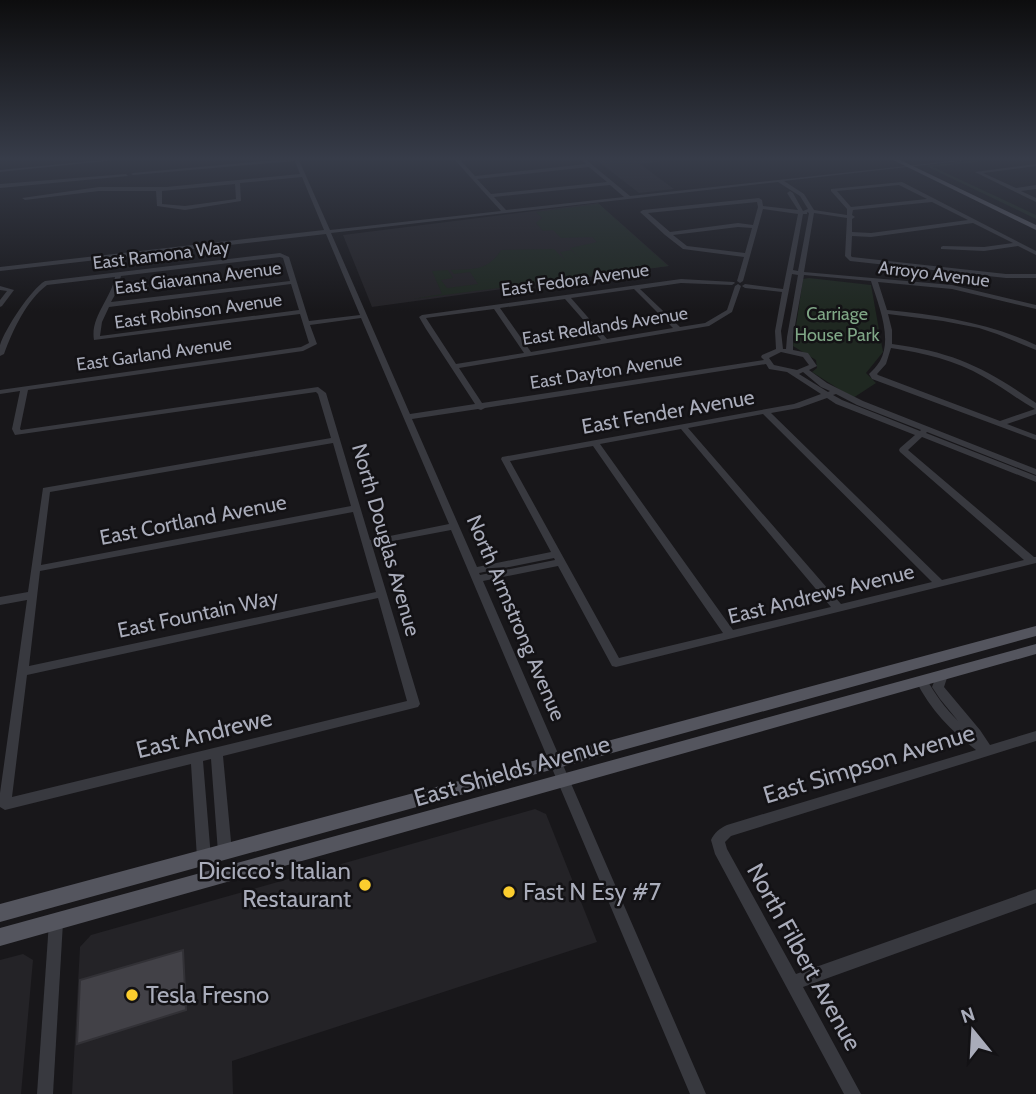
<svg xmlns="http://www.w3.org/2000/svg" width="1036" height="1094" font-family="Cabin,sans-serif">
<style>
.built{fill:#242327}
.green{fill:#1f2821}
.building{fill:#424147;stroke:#323136;stroke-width:2}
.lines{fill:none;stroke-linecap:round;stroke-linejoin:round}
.minor{fill:#38393f;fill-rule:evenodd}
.major{fill:#54555e;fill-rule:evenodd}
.poi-dot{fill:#fbcd2e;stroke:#131215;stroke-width:2.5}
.labels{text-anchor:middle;stroke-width:5;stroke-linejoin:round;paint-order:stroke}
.far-street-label{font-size:18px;fill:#a9acba;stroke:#131215}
.far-park-label{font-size:18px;fill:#7fa686;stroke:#131215}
.street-label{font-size:21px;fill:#a9acba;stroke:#131215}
.near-street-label{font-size:24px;fill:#a9acba;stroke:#131215}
.near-poi-label{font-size:24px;fill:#a9acba;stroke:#131215;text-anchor:start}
</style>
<rect width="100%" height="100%" fill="#18171a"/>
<g class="built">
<polygon points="594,158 668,158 672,160 640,164 674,189 639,193"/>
<polygon points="598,203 669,266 372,307 343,235"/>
<polygon points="535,809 546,814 597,942 232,1061 233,1094 72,1094 80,947 91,935"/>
<polygon points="23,954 33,960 21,1094 0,1094 0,960"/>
</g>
<g class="green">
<polygon points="994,158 1009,158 933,167 1036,215 1036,219 926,166"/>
<path d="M599 204 668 266 413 299 442 294 432 271 448 270 453 278 441 280 447 288 478 284 470 272 454 274 451 270C473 269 488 271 501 250L554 249 565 260 560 252 571 250 580 258 570 248 597 242 592 237 561 238 553 230 543 231 536 223 542 218 536 212Z"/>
<polygon points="809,278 871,285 883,352 866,373 876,383 853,398 812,372 817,368 816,360 793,346 803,279"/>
</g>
<polygon class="building" points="183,950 186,1010 77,1044 80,980"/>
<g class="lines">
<g class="minor">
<polygon points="123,158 134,158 0,172 0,170"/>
<path d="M298 158 330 230 501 211 453 158H489L487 159 461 161 475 176 586 164 580 158H584L630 196 979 158 977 159 784 181 804 194 814 210 847 215V209L831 191V189L902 182 1036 251V255L1018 246 984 251 941 249V247L943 246 984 247 1013 243 973 223 871 237 852 236 851 256 852 257 1006 274H1036V278H1006L850 261 845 256 847 218 814 213 804 272 952 285 1036 305V309L952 289 878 282 887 310C939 315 989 323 1036 345V350L997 334 979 328 943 321 888 314 892 330V344C954 352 985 368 1036 403V414L1007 424 1036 435V440L872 379 869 374C873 370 877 366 880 361 893 338 878 304 871 281L804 275 793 337V350L808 353 817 366 809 370 827 383 863 401 1036 469V475L927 432 926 433 1036 476V482L922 437 908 450 1034 557H1036V563L616 667 612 666 558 566 483 581 706 1094H690L451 530 372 545 420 704 418 707 223 756 232 852 230 856 225 858 220 856 218 852 211 759 203 761 211 858 209 862 204 864 199 862 197 858 191 764 5 810 0 807V793L27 600 0 605V597L28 592 43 488 331 438 318 394 316 392 15 435 12 429 20 391 0 394V390L301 347 309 343 300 314 94 340C90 317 111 299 115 277L47 285C26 301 13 330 4 354L0 356C0 354 0 347 0 345 5 329 31 289 45 281L280 253 289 257 309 321 360 315 326 234 0 271V267L324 230 302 177 240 183 241 201 185 210 157 206 156 191H99L25 200 22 198 99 187H166L300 174 295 161 133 175 131 174 133 173ZM589 167 607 182 491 194 477 179ZM778 182 800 196 808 209 803 211 793 193 790 191 787 193 798 210 763 206 762 200 759 198 643 210 640 212 665 235 683 249 744 257 737 281 740 283 743 281 763 209 798 214 783 289 745 284 742 286 745 288 782 292 775 331 776 349 762 355 761 357 764 360 482 403 459 368 709 326 732 312 741 286 738 284 735 286 727 310 705 323 680 327 640 289 681 283 732 285 735 283 734 282 681 279 422 315 419 317 426 329 475 404 410 414 331 233ZM235 184 236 199 185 206 162 204V191ZM610 185 624 197 506 210 494 197ZM899 185 927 199 851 207 837 191ZM757 202 758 207 753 225 738 223 670 232 648 213ZM932 202 968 220 871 233 852 232V219L855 217 852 215 853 210ZM807 212 809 213 798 271 793 270 803 214H807ZM738 227 752 228 745 253 687 246 673 235ZM280 257 283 258 290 281 111 302 117 291 121 276ZM792 274 798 275 787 337 786 349H783L781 331ZM291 284 299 310 100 336 102 322 109 307ZM634 289 673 328 607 339 571 298ZM565 299 601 340 531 352 500 308ZM494 309 524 353 456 364 426 318ZM361 318 449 524 370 540 326 393 318 387 21 430 20 429 28 390 303 351 317 344 310 325ZM891 348C924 353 955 360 984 377 1002 387 1017 399 1035 409L1000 421 878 375 877 374 886 364ZM781 352 803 357 809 365 797 370 774 365 769 358ZM766 364 769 369 787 372 821 394 794 404 502 457 501 459 551 552 477 567 412 419 478 409 481 410 485 408ZM803 372 821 387 830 391 828 392 799 374ZM836 394 857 405 921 430 920 431 842 400 833 395ZM827 398 836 404 915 435 900 448 899 450 900 452 1024 560 942 580 771 413 799 408ZM763 414 932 582 841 604 688 428ZM681 429 831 607 733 630 600 444ZM333 443 351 506 41 565 50 492ZM593 446 723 633 619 658 510 461ZM353 512 376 592 29 666 40 571ZM554 558 555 560 480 575 479 573ZM378 598 407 701 12 797 27 675Z"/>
<polygon points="388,158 427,158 425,159 390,159"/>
<polygon points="1036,164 1036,166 983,173 1016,188 1036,185 1036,189 1021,191 1036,198 1036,202 975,172"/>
<polygon points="126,174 128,176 0,188 0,184"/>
<polygon points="0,286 14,290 2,306 0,307 0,300 7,291 0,290"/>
<path d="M942 671 946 672 948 675 944 687 980 730 990 745 1036 731V741L731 836 725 842 727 849 796 974 1036 889V903L803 987 861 1094H844L715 854 711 840C714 833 720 828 727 825L976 750C951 731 930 709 916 681L918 678 922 677 926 678C935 694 945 708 958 721L940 699 932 687 938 672Z"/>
<polygon points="56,915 61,917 63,922 53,1094 37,1094 49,922 51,917"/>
</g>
<g class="major">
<polygon points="889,158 896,158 1036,225 1036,230"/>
<polygon points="1036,626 1036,636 0,922 0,904"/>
<polygon points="1036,644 1036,654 0,946 0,928"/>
</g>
</g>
<linearGradient id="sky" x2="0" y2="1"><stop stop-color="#0d0d0e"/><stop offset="0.51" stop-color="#373c49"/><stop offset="1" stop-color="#373c49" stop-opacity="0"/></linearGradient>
<rect width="1036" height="311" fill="url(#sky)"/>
<g class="poi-dot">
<circle cx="365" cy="885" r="7"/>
<circle cx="509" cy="892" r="7"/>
<circle cx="132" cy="995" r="7"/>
</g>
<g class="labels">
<g class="far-street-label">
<text transform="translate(161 255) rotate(-7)" y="6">East Ramona Way</text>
<text transform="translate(934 274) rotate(7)" y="6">Arroyo Avenue</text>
<text transform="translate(198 278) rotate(-7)" y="6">East Giavanna Avenue</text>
<text transform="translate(575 280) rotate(-8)" y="6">East Fedora Avenue</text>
<text transform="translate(198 311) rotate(-8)" y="6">East Robinson Avenue</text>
<text transform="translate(605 326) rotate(-9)" y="6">East Redlands Avenue</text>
<text transform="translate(154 354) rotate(-8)" y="6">East Garland Avenue</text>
<text transform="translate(606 371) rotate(-9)" y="6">East Dayton Avenue</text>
</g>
<g class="far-park-label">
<text x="837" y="320">Carriage<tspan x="837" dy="21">House Park</tspan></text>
</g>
<g class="street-label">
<text transform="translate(668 412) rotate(-10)" y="7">East Fender Avenue</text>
<text transform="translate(193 520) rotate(-11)" y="7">East Cortland Avenue</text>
<text transform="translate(386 540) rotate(74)" y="7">North Douglas Avenue</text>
<text transform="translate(821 594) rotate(-14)" y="7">East Andrews Avenue</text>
<text transform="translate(198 614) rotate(-12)" y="7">East Fountain Way</text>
<text transform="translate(516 618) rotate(67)" y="7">North Armstrong Avenue</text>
</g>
<g class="near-street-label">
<text transform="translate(204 734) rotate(-14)" y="8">East Andrewe</text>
<text transform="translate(869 764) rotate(-17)" y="8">East Simpson Avenue</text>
<text transform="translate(512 771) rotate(-16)" y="8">East Shields Avenue</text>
<text transform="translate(804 957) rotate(61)" y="8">North Filbert Avenue</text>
</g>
<g class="near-poi-label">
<text x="351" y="879" text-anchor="end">Dicicco's Italian<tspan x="351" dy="28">Restaurant</tspan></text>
<text x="523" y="900">Fast N Esy #7</text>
<text x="146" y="1003">Tesla Fresno</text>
</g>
</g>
<g transform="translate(973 1031) rotate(342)" stroke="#131215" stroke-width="5" paint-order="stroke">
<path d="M0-5L12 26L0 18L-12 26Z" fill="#a9acba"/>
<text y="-10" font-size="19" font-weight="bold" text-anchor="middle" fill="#a9acba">N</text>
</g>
</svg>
